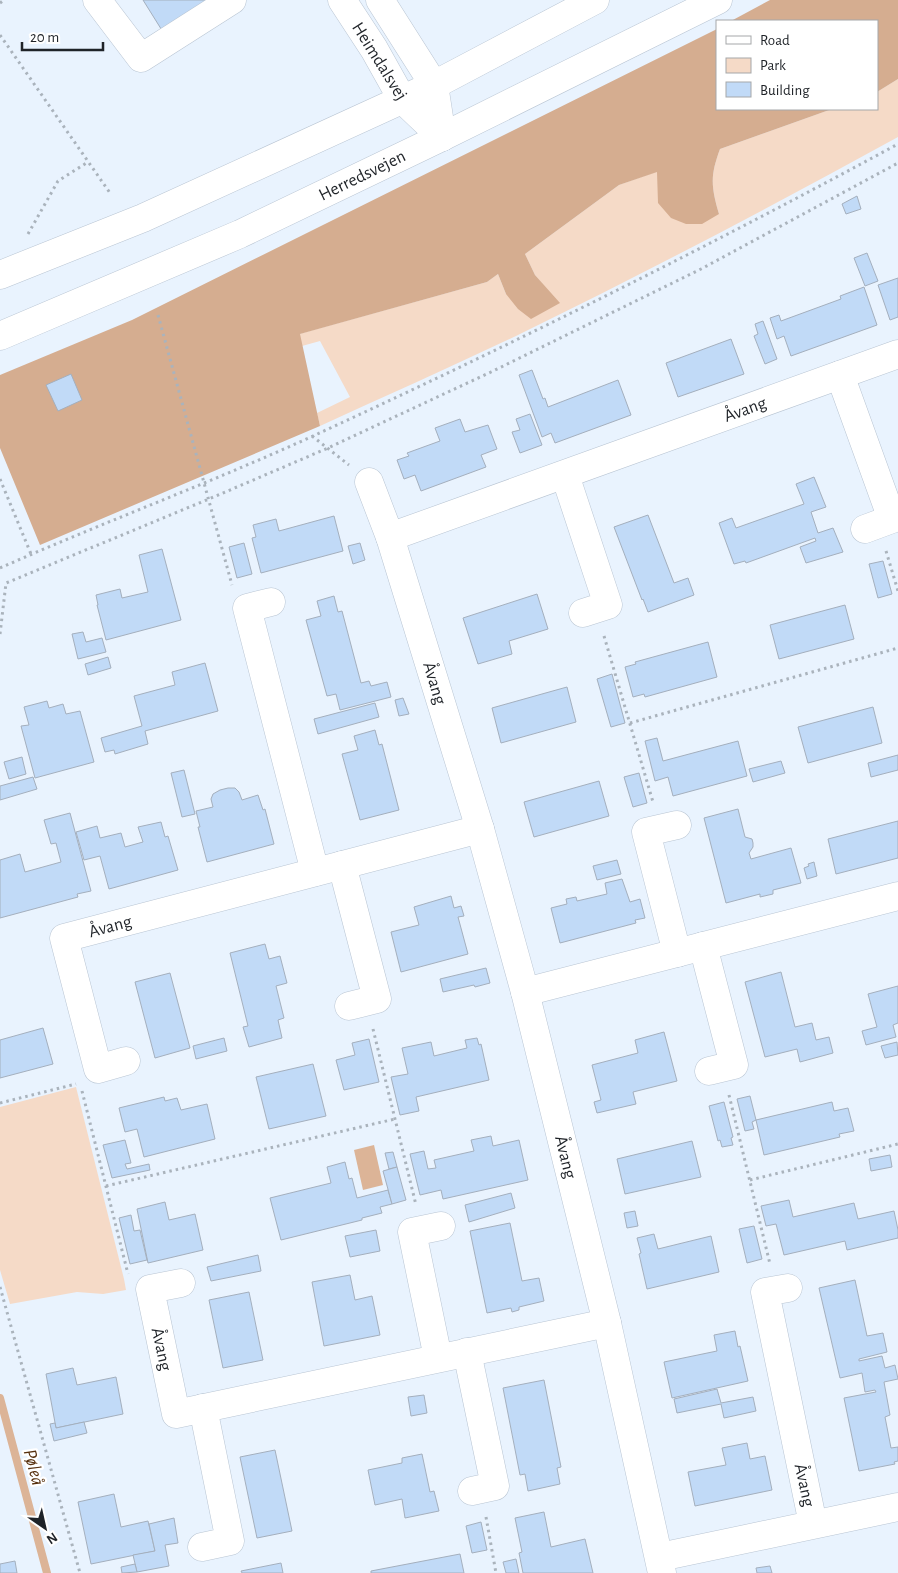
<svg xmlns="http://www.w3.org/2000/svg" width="898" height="1573" font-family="'Alegreya Sans',sans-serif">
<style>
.green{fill:#f5dac7}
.forest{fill:#d5ad90}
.water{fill:#dcb497}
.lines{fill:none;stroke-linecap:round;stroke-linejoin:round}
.stream{stroke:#dcb497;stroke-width:8}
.building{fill:#c1daf7;stroke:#a4afbd}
.minor-casing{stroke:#b9c5d3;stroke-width:29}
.path{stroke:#aab3bc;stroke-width:3;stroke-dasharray:2.5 4;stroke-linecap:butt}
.minor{stroke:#fff;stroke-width:28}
.labels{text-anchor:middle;stroke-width:4.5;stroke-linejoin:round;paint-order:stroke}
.street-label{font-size:18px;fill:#1f2328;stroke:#fff}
.water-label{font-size:19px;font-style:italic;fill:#57300e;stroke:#fff}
</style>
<rect width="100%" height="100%" fill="#e9f3fe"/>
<g class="green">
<path d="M898 79V137C774 205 649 271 522 333 456 365 387 395 320 426L317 413 350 397 320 341 302 346 299 334 487 282 498 274 506 294 545 287 535 275 525 254 619 185 658 171V203L719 214C711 186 710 176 720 149L832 109H877V92Z"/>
<polygon points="76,1087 124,1279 126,1290 103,1294 77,1292 10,1304 0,1270 0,1107"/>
</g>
<g class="forest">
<polygon points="770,0 898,0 898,79 877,92 877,21 731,21"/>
<path d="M717 29V109H832L720 149C710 176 711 186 719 214L702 224H686L671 218 658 203 657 172 619 185 525 254 535 275 560 303 531 319 518 309 506 294 498 274 487 282 300 334 320 426 40 545 0 448V375L132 320Z"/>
</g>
<polygon class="water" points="374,1145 383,1185 363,1190 354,1150"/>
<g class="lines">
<polyline class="stream" points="0,1398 47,1573"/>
</g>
<g class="building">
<polygon points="143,0 214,0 163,32"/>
<polygon points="857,196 861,209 846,214 842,204"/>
<polygon points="867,253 878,281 865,286 854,258"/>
<polygon points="898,278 898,317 890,320 878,285"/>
<polygon points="864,287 877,325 791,356 784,336 777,339 770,318 779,315 781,321 841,299 840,296"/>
<polygon points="763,321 777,359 765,364 754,336 758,334 755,324"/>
<polygon points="731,339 744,374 678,397 666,363"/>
<polygon points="532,370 543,399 545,398 548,407 618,380 631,415 555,443 551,433 542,437 519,375"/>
<polygon points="71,374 82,400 58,411 46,385"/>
<polygon points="530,414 542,445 520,453 512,432 520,430 516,419"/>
<polygon points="460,419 465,432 488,425 497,449 481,455 486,467 421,491 415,475 404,479 397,460 409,456 407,453 440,441 435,428"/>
<polygon points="814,477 826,507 811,512 818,533 833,528 843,552 806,563 800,547 816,541 815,538 746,563 745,561 734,564 719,523 732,518 736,528 804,504 796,484"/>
<polygon points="648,515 674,583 688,578 694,595 648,612 643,599 642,600 614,527"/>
<polygon points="334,516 343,551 261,573 252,538 256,537 253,525 276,519 279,531"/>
<polygon points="244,543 252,574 237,578 229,547"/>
<polygon points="360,543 365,560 353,564 348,546"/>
<polygon points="162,549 181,620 106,640 97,605 98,605 96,595 120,589 122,598 148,592 139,555"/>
<polygon points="883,561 892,594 878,598 869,564"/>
<polygon points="537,594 548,629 509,641 512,654 478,664 463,618"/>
<polygon points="334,596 338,612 342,611 361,683 369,681 371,686 387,682 391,697 340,710 336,694 327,696 306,620 321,616 317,601"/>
<polygon points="845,605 854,639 779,659 770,625"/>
<polygon points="83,632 86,642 102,638 106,652 78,659 72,634"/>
<polygon points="708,642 717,677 645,697 644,694 633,697 625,667 636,664 635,662"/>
<polygon points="108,657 111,668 88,675 85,664"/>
<polygon points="205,663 218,711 145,731 148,744 115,754 114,750 105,752 101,738 142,726 134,696 175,685 172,672"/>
<polygon points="612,674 625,723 611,727 597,679"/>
<polygon points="567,687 576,722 501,743 492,708"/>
<polygon points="403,698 409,714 399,716 395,700"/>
<polygon points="47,701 49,708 63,704 66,714 80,711 94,762 35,778 21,726 29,725 24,707"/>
<polygon points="375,703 379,717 318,734 314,719"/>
<polygon points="873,707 882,743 808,763 798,727"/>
<polygon points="375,730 379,745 382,744 399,810 360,820 342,754 358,750 354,736"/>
<polygon points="657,738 663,761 738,741 747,776 673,796 668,777 655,781 645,741"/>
<polygon points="898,755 898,770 871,777 868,763"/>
<polygon points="22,757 26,774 9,779 4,762"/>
<polygon points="781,761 785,773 753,782 749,769"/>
<polygon points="184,770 195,814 182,817 171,773"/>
<polygon points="639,773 647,803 633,807 624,777"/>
<polygon points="33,777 37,789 0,800 0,786"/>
<polygon points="599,781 609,816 534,837 524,802"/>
<polygon points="228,788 235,788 239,792 242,800 258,795 263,810 265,809 274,844 207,862 198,827 200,827 196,811 213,807 211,799 213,794 220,790"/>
<polygon points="738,809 745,837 752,839 753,843 753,847 749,853 751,859 791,848 801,883 773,890 773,894 760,897 760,894 726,903 704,818"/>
<polygon points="70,813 91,891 77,894 78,897 0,918 0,860 20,854 25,872 61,862 56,843 51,844 44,820"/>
<polygon points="898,821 898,858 836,874 828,839"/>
<polygon points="161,822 165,837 168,836 178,870 109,889 100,856 84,860 76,832 97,826 100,838 121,833 125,847 143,842 138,827"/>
<polygon points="617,860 621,874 597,880 593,866"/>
<polygon points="814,862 817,876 807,879 804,868 809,866 808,864"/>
<polygon points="622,879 630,902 640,899 645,918 635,920 636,923 560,943 551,908 567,904 566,899 576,897 577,901 607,894 605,883"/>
<polygon points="451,896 454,908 461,906 464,916 458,917 468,954 401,972 391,932 419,925 414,907"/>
<polygon points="265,944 269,959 280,956 287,983 276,986 284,1018 278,1020 282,1038 249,1047 243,1027 248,1026 230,953"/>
<polygon points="486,968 490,983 475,987 474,985 443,992 440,979"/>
<polygon points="781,972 795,1027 812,1023 816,1040 829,1037 833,1053 800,1062 797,1049 765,1057 745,982"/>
<polygon points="170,973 190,1048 155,1058 135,982"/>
<polygon points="898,986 898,1023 893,1025 896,1037 866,1045 862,1031 877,1027 868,994"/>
<polygon points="43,1028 53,1064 0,1078 0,1040"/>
<polygon points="664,1032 677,1081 633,1092 636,1104 597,1113 594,1102 601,1100 592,1065 638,1053 635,1040"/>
<polygon points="224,1038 227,1051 196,1059 193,1046"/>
<polygon points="477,1038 479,1045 481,1044 489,1080 416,1097 419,1111 400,1115 391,1077 408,1074 402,1048 431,1042 434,1056 467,1048 465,1040"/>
<polygon points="369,1039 379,1082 344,1090 336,1060 355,1055 352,1043"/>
<polygon points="897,1042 898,1055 885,1058 881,1046"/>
<polygon points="313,1064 326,1116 269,1129 256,1077"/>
<polygon points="750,1096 756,1120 832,1102 834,1111 848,1108 854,1131 839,1134 840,1137 764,1155 756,1120 752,1122 754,1129 745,1131 737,1099"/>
<polygon points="164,1097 165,1101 177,1098 181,1110 207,1104 215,1139 144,1157 137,1129 125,1132 119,1108"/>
<polygon points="724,1102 733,1137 731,1138 733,1145 722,1147 720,1140 718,1141 709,1106"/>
<polygon points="491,1136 493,1146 519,1140 528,1180 443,1199 441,1190 420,1195 410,1154 424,1151 428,1169 436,1168 434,1160 474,1151 471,1140"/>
<polygon points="125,1140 131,1163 125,1164 127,1169 149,1164 150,1170 112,1178 103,1145"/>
<polygon points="692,1141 701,1177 625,1194 617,1159"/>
<polygon points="393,1152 397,1167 389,1169 385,1153"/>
<polygon points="890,1155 892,1167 871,1171 869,1159"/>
<polygon points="345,1162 349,1179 352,1178 357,1198 388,1190 392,1204 380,1207 382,1213 362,1218 362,1220 281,1240 270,1198 331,1183 327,1167"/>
<polygon points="397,1167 406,1200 392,1204 383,1171"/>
<polygon points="511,1193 515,1208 469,1222 465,1205"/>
<polygon points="789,1200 793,1217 854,1203 858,1219 894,1211 898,1230 898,1238 847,1250 845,1241 784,1255 776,1224 766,1226 761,1206"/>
<polygon points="165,1202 169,1220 195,1214 203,1250 148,1263 137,1209"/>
<polygon points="635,1211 638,1226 627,1228 624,1213"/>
<polygon points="131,1215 134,1231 140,1230 147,1260 130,1264 119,1218"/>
<polygon points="510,1223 522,1281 539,1278 544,1301 519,1307 519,1310 512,1312 511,1308 487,1313 470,1231"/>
<polygon points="754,1226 762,1259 747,1263 739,1229"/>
<polygon points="376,1230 380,1251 350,1257 345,1236"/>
<polygon points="654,1234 658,1249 711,1236 719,1272 647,1289 639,1254 641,1253 637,1238"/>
<polygon points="258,1255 261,1271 211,1281 207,1267"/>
<polygon points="350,1275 355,1300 372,1296 380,1335 324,1346 312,1282"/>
<polygon points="855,1280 867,1336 883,1333 887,1352 859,1359 859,1361 882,1356 885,1368 895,1365 898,1379 884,1382 890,1415 885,1417 891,1448 898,1447 898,1461 894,1462 895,1464 859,1471 844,1398 876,1392 875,1390 865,1392 862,1373 840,1378 819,1288"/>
<polygon points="249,1292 263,1360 223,1368 209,1300"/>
<polygon points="735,1331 738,1347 740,1346 748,1381 672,1398 664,1362 717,1351 714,1335"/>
<polygon points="73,1368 77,1385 116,1377 123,1414 56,1428 46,1374"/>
<polygon points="544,1380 561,1467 557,1468 560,1484 528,1491 525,1474 520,1475 503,1388"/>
<polygon points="717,1389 721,1403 753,1397 756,1411 724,1418 721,1404 677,1413 674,1399"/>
<polygon points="424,1395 427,1413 411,1416 408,1397"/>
<polygon points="84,1422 87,1433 54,1441 50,1424 55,1423 56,1428"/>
<polygon points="747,1443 750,1459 765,1456 772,1490 695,1506 688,1472 726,1465 722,1448"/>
<polygon points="275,1450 292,1531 257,1538 240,1457"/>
<polygon points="422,1454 430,1492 434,1491 439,1511 405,1518 402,1499 375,1505 368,1470 402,1463 402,1458"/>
<polygon points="114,1494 121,1527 148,1521 155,1551 91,1564 78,1502"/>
<polygon points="544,1512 551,1547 585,1539 593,1573 523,1573 519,1553 522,1552 515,1518"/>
<polygon points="174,1518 178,1543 165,1545 169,1566 137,1572 133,1555 155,1551 149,1524"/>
<polygon points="481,1522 487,1550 472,1553 466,1526"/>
<polygon points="460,1554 464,1573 371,1573 371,1571"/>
<polygon points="516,1559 519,1573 506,1573 503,1562"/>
<polygon points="15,1561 17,1573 0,1573 0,1564"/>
<polygon points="281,1563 283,1573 242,1573 241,1571"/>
<polygon points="135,1564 137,1572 122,1573 121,1567"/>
<polygon points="770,1566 772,1573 757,1573 756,1568"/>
</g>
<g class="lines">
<defs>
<g id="minor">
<polyline points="97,0 141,58 232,0"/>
<polyline points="342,0 374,49 402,99 442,137"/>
<polyline points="380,0 434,85 442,137"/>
<polyline points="0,275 143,218 434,85 595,0"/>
<polyline points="0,336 240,234 442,137 718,0"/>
<polyline points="840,375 892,519 865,529"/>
<polyline points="565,475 608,605 583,613"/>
<polyline points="369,482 390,537 480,829 525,992 607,1323 662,1573"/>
<polyline points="390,537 898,354"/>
<polyline points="271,602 247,608 315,872"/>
<polyline points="677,825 646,832 677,953"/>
<polyline points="342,865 377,999 349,1006"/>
<polyline points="703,946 734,1065 709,1071"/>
<polyline points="525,992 898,896"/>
<polyline points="126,1061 98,1069 64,938 480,829"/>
<polyline points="181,1283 150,1289 176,1414 607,1323"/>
<polyline points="788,1288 765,1292 813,1524"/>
<polyline points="467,1352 495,1486 472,1491"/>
<polyline points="438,1358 412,1232 441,1226"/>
<polyline points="202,1547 230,1541 203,1408"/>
<polyline points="660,1557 898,1507"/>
</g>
</defs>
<use href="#minor" class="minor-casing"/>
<g class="path">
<polyline points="0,3 4,0"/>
<polyline points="0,35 110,193"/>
<polyline points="28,234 58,181 88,162"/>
<polyline points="158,315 232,585"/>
<polyline points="312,436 349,465"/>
<polyline points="0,479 31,554"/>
<polyline points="886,551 898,591"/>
<path d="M0 568C104 522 210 483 313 436 511 345 706 248 898 144"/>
<polyline points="0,634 6,583 209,499 328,448 491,372 701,269 898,163"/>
<polyline points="604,636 653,802"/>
<polyline points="630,723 898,648"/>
<polyline points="373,1029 416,1205"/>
<polyline points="82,1091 128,1274"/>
<polyline points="729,1095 770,1264"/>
<polyline points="0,1103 76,1084"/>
<polyline points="750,1180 898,1144"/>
<polyline points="106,1186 395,1119"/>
<polyline points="0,1287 80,1573"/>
<polyline points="486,1517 496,1573"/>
</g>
<use href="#minor" class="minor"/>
</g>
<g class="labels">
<g class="street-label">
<text transform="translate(380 61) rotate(58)" y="6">Heimdalsvej</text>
<text transform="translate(362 175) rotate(-26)" y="6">Herredsvejen</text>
<text transform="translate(745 409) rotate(-20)" y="6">Åvang</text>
<text transform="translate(435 683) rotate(73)" y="6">Åvang</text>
<text transform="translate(110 926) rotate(-15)" y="6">Åvang</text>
<text transform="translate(566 1157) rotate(76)" y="6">Åvang</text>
<text transform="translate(162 1349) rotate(78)" y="6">Åvang</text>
<text transform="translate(805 1485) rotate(78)" y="6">Åvang</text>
</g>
<g class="water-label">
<text transform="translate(35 1467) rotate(75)" y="7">Pøleå</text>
</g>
</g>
<rect x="716" y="20" width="162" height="90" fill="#ffffff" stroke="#a5a7a9"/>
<rect x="726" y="36" width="25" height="8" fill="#ffffff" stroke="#a5a7a9"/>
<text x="760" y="45" font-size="15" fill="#1f2328">Road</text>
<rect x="726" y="58" width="25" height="15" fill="#f5dac7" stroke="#a5a7a9"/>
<text x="760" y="70" font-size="15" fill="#1f2328">Park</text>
<rect x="726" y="82" width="25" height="15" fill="#c1daf7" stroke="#a5a7a9"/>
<text x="760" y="95" font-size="15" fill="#1f2328">Building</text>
<g transform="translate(45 1528) rotate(146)" stroke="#ffffff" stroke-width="4" paint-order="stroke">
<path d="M0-4L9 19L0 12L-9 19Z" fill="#1f2328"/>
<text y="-8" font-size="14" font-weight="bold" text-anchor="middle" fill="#1f2328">N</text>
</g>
<path d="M22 42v8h81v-8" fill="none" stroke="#1f2328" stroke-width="2.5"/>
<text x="30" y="42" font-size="15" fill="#1f2328" stroke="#ffffff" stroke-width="4" paint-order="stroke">20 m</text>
</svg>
